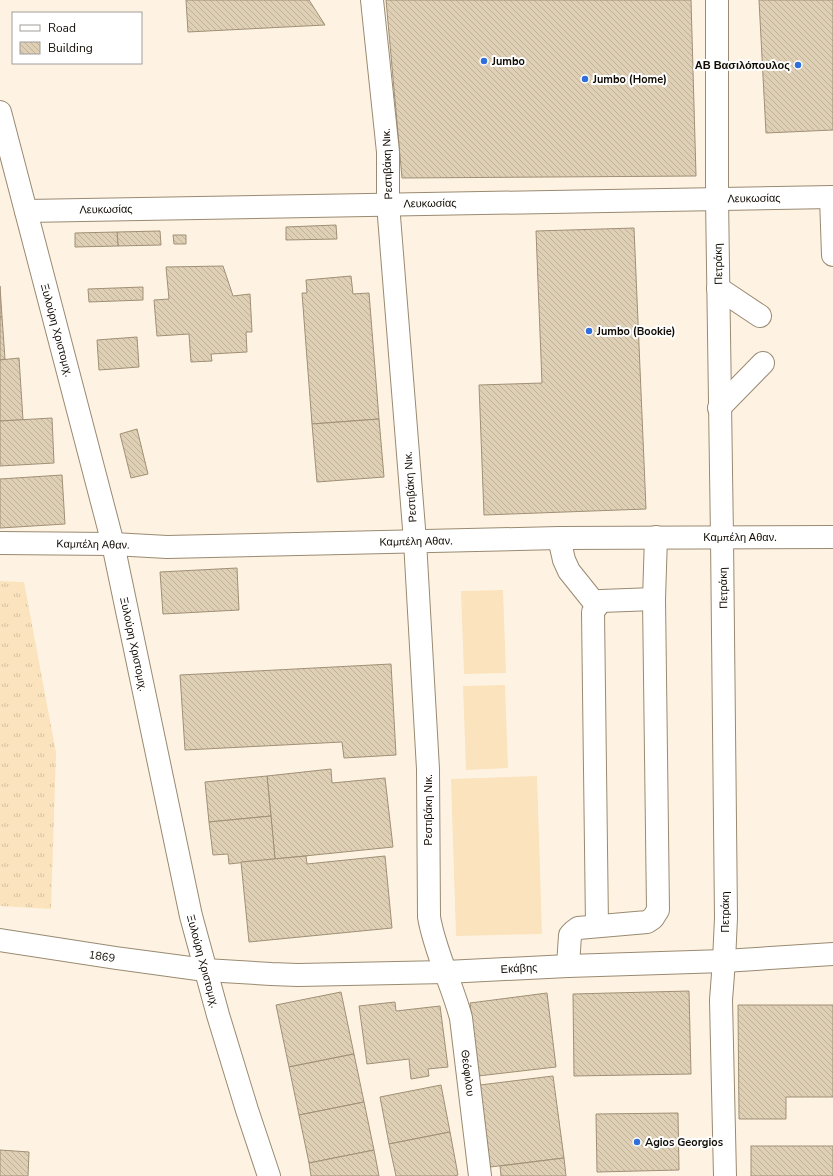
<svg xmlns="http://www.w3.org/2000/svg" width="833" height="1176" font-family="'Nunito Sans',sans-serif">
<style>
.grass{fill:url(#grass-tufts)}
.pitch{fill:#fae3bd}
.building{fill:url(#building-back-hatch);stroke:#9f9076}
.lines{fill:none;stroke-linecap:round;stroke-linejoin:round}
.minor-casing{stroke:#998a71;stroke-width:24}
.minor{stroke:#fff;stroke-width:22}
.poi-dot{fill:#2f6fdd;stroke:#fff;stroke-width:1.5}
.labels{text-anchor:middle;stroke-width:4;stroke-linejoin:round;paint-order:stroke}
.poi-label{font-size:11px;font-weight:bold;fill:#110c04;stroke:#fff;text-anchor:start}
.street-label{font-size:11px;fill:#110c04;stroke:#fff}
</style>
<defs>
<pattern id="grass-tufts" width="24" height="20" patternUnits="userSpaceOnUse"><rect width="24" height="20" fill="#fae3bd"/><path d="M3 7l-1-3M5 7V3M7 7l1-3M15 17l-1-3M17 17v-4M19 17l1-3" fill="none" stroke="#d5c2a1"/></pattern>
<pattern id="building-back-hatch" width="6" height="6" patternUnits="userSpaceOnUse"><rect width="6" height="6" fill="#dfcfb4"/><path d="M-1 5l2 2M0 0l6 6M5-1l2 2" fill="none" stroke="#beb199"/></pattern>
</defs>
<rect width="100%" height="100%" fill="#fef3e3"/>
<polygon class="grass" points="0,581 24,582 56,753 51,909 0,906"/>
<g class="pitch">
<polygon points="503,590 506,673 464,674 461,591"/>
<polygon points="505,685 508,768 466,770 463,686"/>
<polygon points="537,776 542,934 456,936 451,779"/>
</g>
<g class="building">
<polygon points="186,0 309,0 325,25 188,32"/>
<polygon points="386,0 691,0 696,176 402,178"/>
<polygon points="759,0 833,0 833,130 766,133"/>
<polygon points="336,225 337,239 286,240 286,227"/>
<polygon points="634,228 646,509 484,515 479,385 542,383 536,231"/>
<polygon points="160,231 161,245 118,246 117,232"/>
<polygon points="117,232 118,246 75,247 75,233"/>
<polygon points="173,235 186,235 186,244 174,244"/>
<polygon points="223,266 233,296 250,294 252,332 246,332 247,352 211,354 212,361 191,362 189,334 157,336 154,300 169,299 166,267"/>
<polygon points="351,276 353,294 369,293 379,419 312,424 302,293 307,293 306,280"/>
<polygon points="0,286 2,317 0,317"/>
<polygon points="143,287 143,300 89,302 88,289"/>
<polygon points="0,317 2,317 5,359 0,360"/>
<polygon points="137,337 139,367 99,370 97,340"/>
<polygon points="19,358 23,420 0,421 0,360"/>
<polygon points="52,418 54,463 0,466 0,421"/>
<polygon points="379,419 384,477 317,482 312,424"/>
<polygon points="137,429 148,474 131,478 120,434"/>
<polygon points="62,475 65,524 0,528 0,479"/>
<polygon points="237,568 239,610 163,614 160,572"/>
<polygon points="391,664 396,755 344,758 342,742 185,750 180,675"/>
<polygon points="331,769 332,783 385,778 393,847 275,859 267,776"/>
<polygon points="267,776 271,816 209,822 205,782"/>
<polygon points="271,816 275,859 229,864 228,854 213,855 209,822"/>
<polygon points="306,856 307,864 385,856 392,928 249,942 241,862"/>
<polygon points="689,991 691,1074 574,1076 573,994"/>
<polygon points="341,992 354,1054 289,1067 276,1005"/>
<polygon points="547,993 556,1067 478,1076 470,1003"/>
<polygon points="395,1002 396,1011 440,1006 448,1067 428,1069 429,1076 411,1079 409,1059 367,1064 359,1006"/>
<polygon points="738,1005 833,1005 833,1097 786,1097 786,1119 739,1119"/>
<polygon points="354,1054 364,1102 299,1115 289,1067"/>
<polygon points="553,1076 564,1158 490,1167 480,1085"/>
<polygon points="441,1085 450,1132 389,1144 380,1097"/>
<polygon points="364,1102 374,1150 309,1163 299,1115"/>
<polygon points="678,1113 679,1170 597,1172 596,1114"/>
<polygon points="450,1132 458,1175 454,1176 396,1176 389,1144"/>
<rect x="751" y="1146" width="82" height="30"/>
<polygon points="0,1150 29,1152 28,1176 0,1176"/>
<polygon points="374,1150 379,1176 311,1176 309,1163"/>
<polygon points="564,1158 566,1176 501,1176 500,1166"/>
</g>
<g class="lines">
<defs>
<g id="minor">
<path d="M372 0 388 152V204L415 541 428 769 429 917C435 952 452 984 461 1018L480 1176"/>
<polyline points="717,0 717,198 722,538 726,918 724,961 721,1000 725,1176"/>
<polyline points="0,112 113,544 191,916 218,1015 247,1110 269,1176"/>
<polyline points="831,197 833,255"/>
<polyline points="26,211 833,197"/>
<polyline points="718,288 760,316"/>
<polyline points="719,408 763,363"/>
<polyline points="559,538 564,560 569,571 597,606"/>
<polyline points="0,543 113,544 167,547 559,538 833,537"/>
<polyline points="597,926 593,612 597,606 601,601 654,599"/>
<polyline points="0,940 116,958 205,970 271,974 298,975 446,972 568,966 724,961 833,954"/>
<polyline points="568,966 570,935 574,931 578,928 647,922 653,918 658,910 654,599 656,537"/>
</g>
</defs>
<use href="#minor" class="minor-casing"/>
<use href="#minor" class="minor"/>
</g>
<g class="poi-dot">
<circle cx="484" cy="61" r="4"/>
<circle cx="798" cy="65" r="4"/>
<circle cx="585" cy="79" r="4"/>
<circle cx="589" cy="331" r="4"/>
<circle cx="637" cy="1142" r="4"/>
</g>
<g class="labels">
<g class="poi-label">
<text x="492" y="65">Jumbo</text>
<text x="790" y="69" text-anchor="end">ΑΒ Βασιλόπουλος</text>
<text x="593" y="83">Jumbo (Home)</text>
<text x="597" y="335">Jumbo (Bookie)</text>
<text x="645" y="1146">Agios Georgios</text>
</g>
<g class="street-label">
<text transform="translate(387 164) rotate(-92)" y="4">Ρεστιβάκη Νικ.</text>
<text transform="translate(754 198) rotate(-1)" y="4">Λευκωσίας</text>
<text transform="translate(430 203) rotate(-1)" y="4">Λευκωσίας</text>
<text transform="translate(106 209) rotate(-1)" y="4">Λευκωσίας</text>
<text transform="translate(718 264) rotate(-91)" y="4">Πετράκη</text>
<text transform="translate(57 330) rotate(75)" y="4">Ξυλούρη Χριστομιχ.</text>
<text transform="translate(410 487) rotate(-94)" y="4">Ρεστιβάκη Νικ.</text>
<text x="740" y="541">Καμπέλη Αθαν.</text>
<text transform="translate(416 541) rotate(-1)" y="4">Καμπέλη Αθαν.</text>
<text transform="translate(93 544) rotate(1)" y="4">Καμπέλη Αθαν.</text>
<text transform="translate(723 588) rotate(-91)" y="4">Πετράκη</text>
<text transform="translate(134 644) rotate(78)" y="4">Ξυλούρη Χριστομιχ.</text>
<text transform="translate(428 810) rotate(-90)" y="4">Ρεστιβάκη Νικ.</text>
<text transform="translate(725 912) rotate(-90)" y="4">Πετράκη</text>
<text transform="translate(102 956) rotate(9)" y="4">1869</text>
<text transform="translate(203 961) rotate(75)" y="4">Ξυλούρη Χριστομιχ.</text>
<text transform="translate(519 968) rotate(-3)" y="4">Εκάβης</text>
<text transform="translate(468 1073) rotate(83)" y="4">Θεόφιλου</text>
</g>
</g>
<rect x="12" y="12" width="130" height="52" fill="#ffffff" stroke="#a09e9b"/>
<rect x="20" y="25" width="20" height="6" fill="#ffffff" stroke="#a09e9b"/>
<text x="48" y="32" font-size="12" fill="#110c04">Road</text>
<rect x="20" y="42" width="20" height="12" fill="url(#building-back-hatch)" stroke="#a09e9b"/>
<text x="48" y="52" font-size="12" fill="#110c04">Building</text>
</svg>
